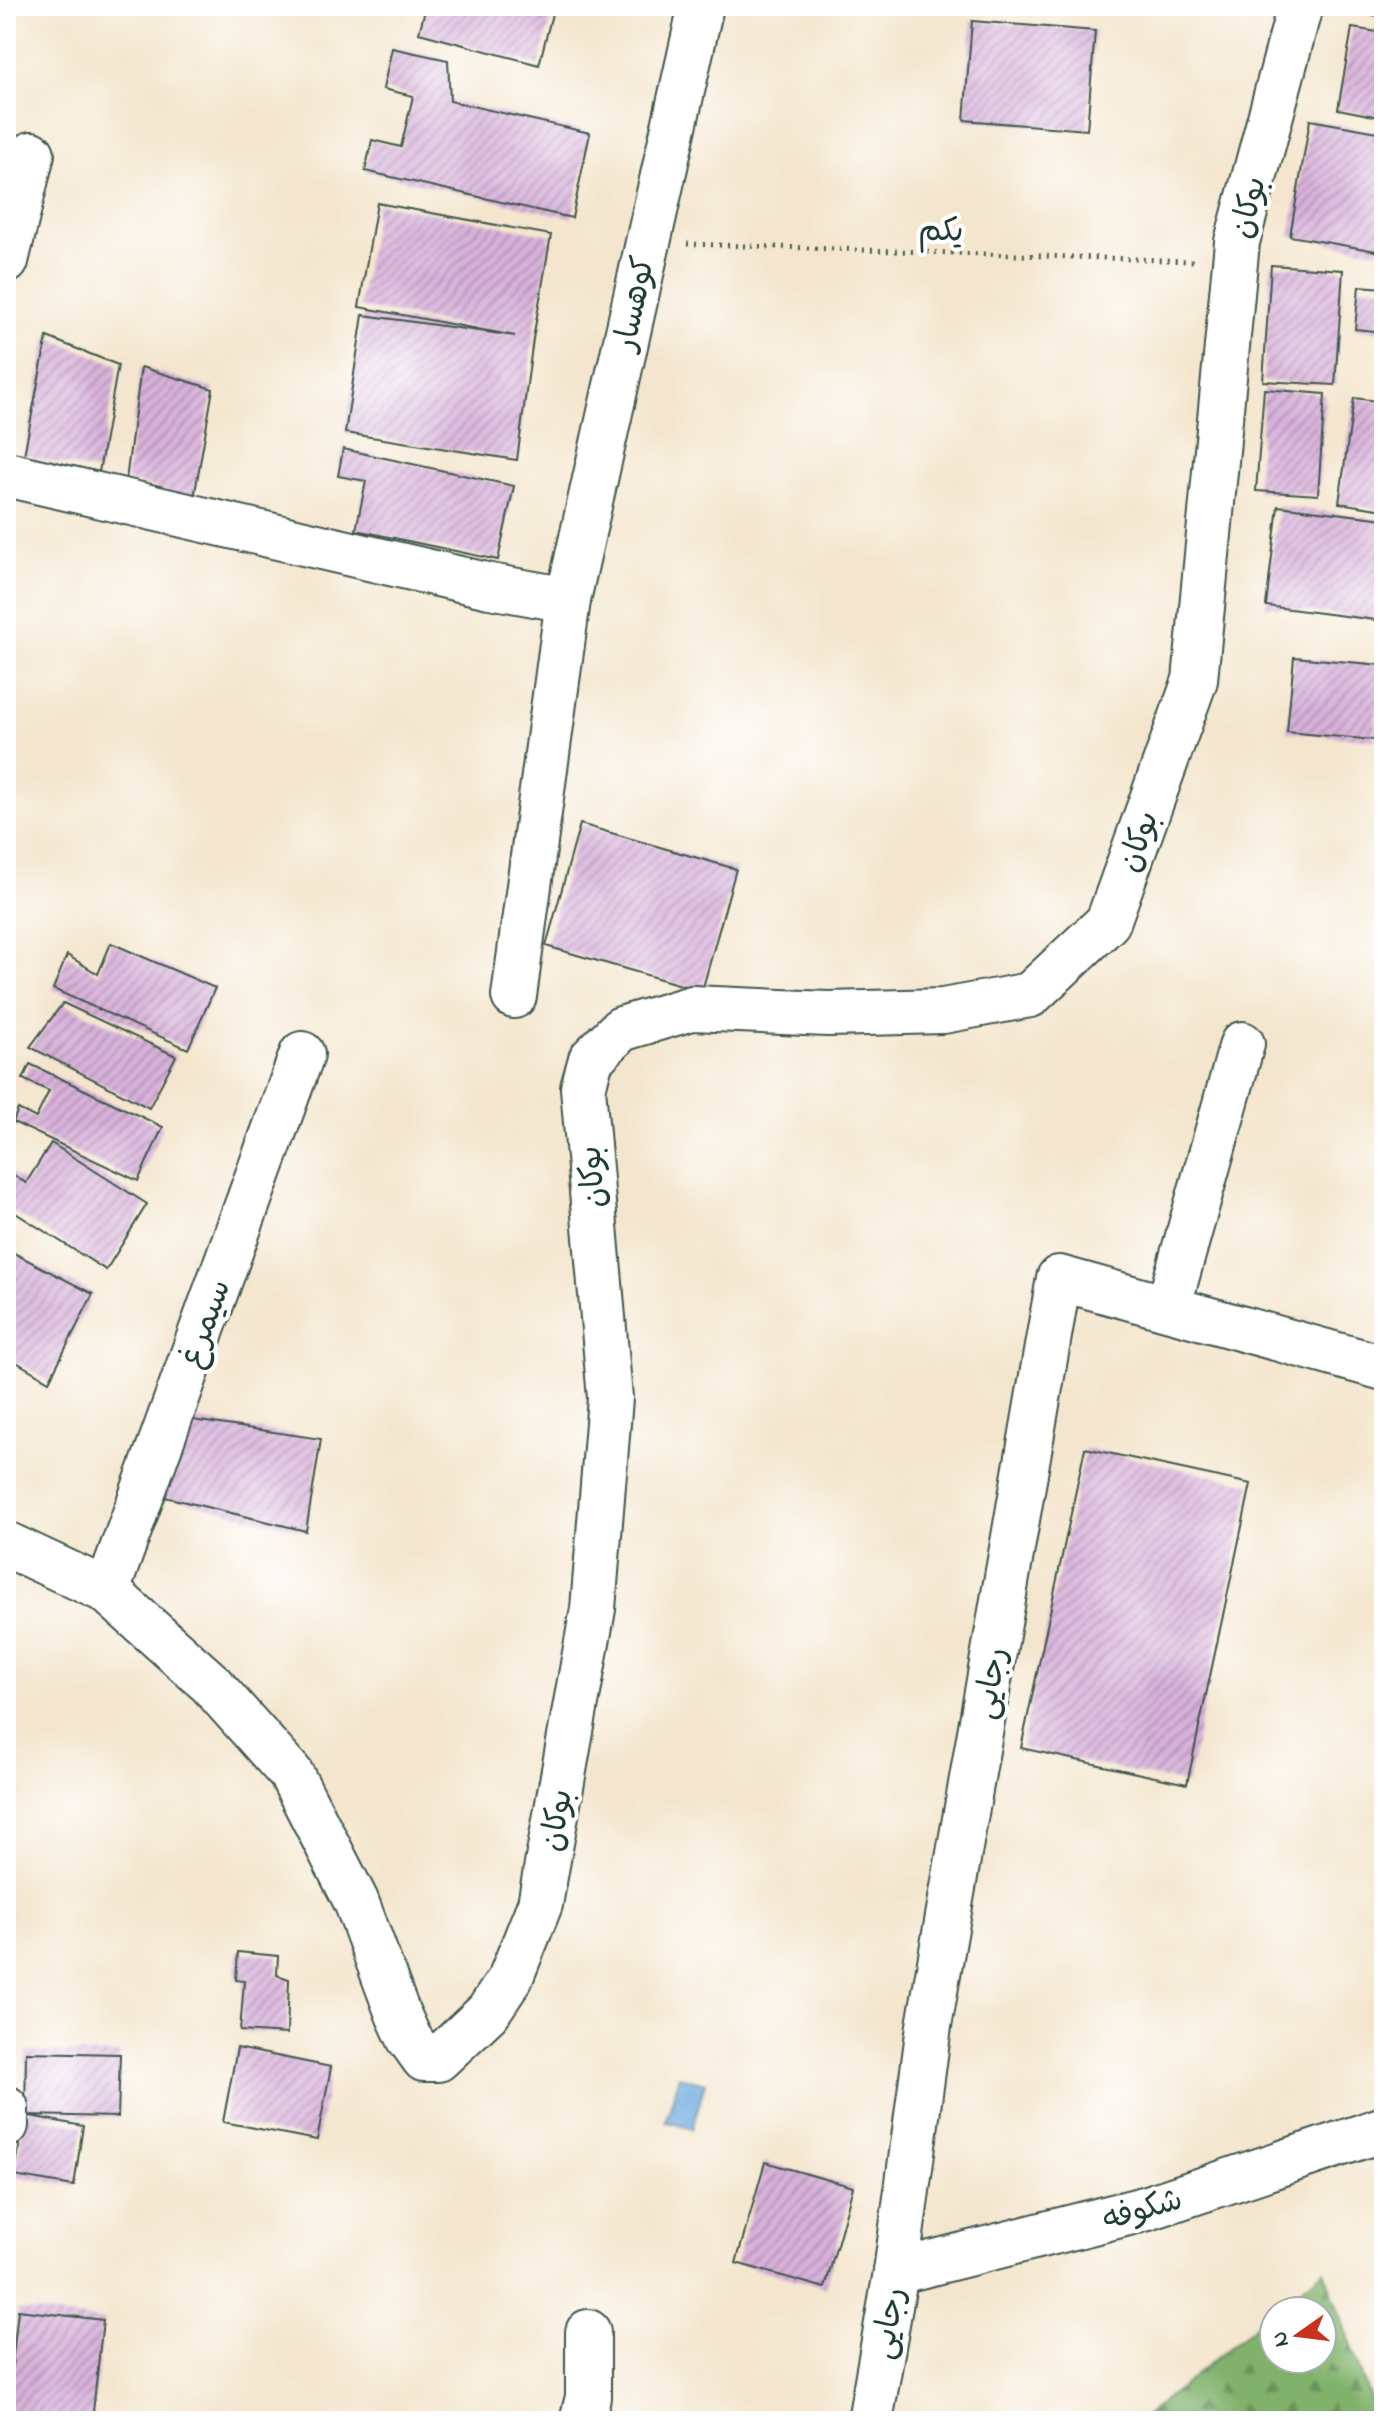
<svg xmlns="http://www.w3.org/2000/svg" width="1390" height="2427" font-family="'Indie Flower','Playpen Sans Arabic',sans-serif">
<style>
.forest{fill:url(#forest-firs);stroke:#507850;stroke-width:2;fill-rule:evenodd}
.water{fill:#6ba8dd;stroke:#457288;stroke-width:2}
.building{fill:url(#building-hatch)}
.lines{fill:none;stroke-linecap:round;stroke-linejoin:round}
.street-casing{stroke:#3f564b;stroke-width:48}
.path{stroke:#3f564b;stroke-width:5;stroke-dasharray:2 6;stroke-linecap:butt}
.street{stroke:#fff;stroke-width:44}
.labels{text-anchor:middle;stroke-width:8;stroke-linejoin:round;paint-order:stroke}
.street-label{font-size:32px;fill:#1f3d34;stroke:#fff}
</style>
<defs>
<pattern id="forest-firs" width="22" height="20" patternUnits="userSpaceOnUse" patternTransform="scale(2)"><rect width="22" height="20" fill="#80b26c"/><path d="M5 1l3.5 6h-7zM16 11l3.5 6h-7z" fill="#68925a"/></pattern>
<pattern id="building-hatch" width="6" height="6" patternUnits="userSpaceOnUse" patternTransform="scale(2)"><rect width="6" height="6" fill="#d8b1da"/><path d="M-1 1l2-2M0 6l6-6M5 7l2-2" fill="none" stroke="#af91b2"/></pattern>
</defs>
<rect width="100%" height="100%" fill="#fff"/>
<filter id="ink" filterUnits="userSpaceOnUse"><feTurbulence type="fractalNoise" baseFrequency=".0125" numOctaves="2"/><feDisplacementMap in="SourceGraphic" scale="16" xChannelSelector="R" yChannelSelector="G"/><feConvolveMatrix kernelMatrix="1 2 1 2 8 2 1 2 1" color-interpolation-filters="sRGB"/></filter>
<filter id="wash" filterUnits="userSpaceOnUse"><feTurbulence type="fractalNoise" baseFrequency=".006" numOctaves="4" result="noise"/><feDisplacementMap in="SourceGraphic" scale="32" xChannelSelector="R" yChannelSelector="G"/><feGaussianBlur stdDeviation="1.8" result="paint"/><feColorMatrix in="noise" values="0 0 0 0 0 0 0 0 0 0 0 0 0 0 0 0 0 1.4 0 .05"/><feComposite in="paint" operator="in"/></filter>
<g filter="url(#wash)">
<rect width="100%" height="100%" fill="#f4e6ce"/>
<path class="forest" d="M1324 2270 1378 2421H1139ZM1274 2311H1322V2359H1274Z"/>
<polygon class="water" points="679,2076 705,2083 692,2129 666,2121"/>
<g id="blocks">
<g class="building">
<polygon points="426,6 554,6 539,65 419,33"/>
<polygon points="1349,6 1384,6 1384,17 1348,10"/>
<polygon points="972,21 1095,31 1087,130 964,120"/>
<polygon points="1352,28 1384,33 1384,118 1338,109"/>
<polygon points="392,48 448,60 450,101 590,133 572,218 365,171 372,140 401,147 413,96 383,89"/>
<polygon points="1310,120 1384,133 1382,252 1290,236"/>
<polygon points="377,203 551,235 533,339 517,460 345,433 363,315 515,336 359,307"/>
<polygon points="1271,265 1343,270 1335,385 1263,381"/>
<polygon points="1359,286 1384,288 1384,332 1355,329"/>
<polygon points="47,337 118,365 99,472 24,455"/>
<polygon points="141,367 213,389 194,498 126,480"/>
<polygon points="1264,389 1325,394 1318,495 1256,491"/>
<polygon points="1354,398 1384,402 1384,510 1339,503"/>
<polygon points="343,449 514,486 498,560 356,530 366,481 338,476"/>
<polygon points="1278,506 1384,519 1384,621 1266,606"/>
<polygon points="1294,657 1381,665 1374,740 1287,732"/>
<polygon points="580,824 736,869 702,991 546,946"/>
<polygon points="111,943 215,988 188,1049 53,989 67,955 98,974"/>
<polygon points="63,1003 176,1056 149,1108 30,1047"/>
<polygon points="30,1064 163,1127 138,1181 13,1122 18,1109 36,1118 49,1091 23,1079"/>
<polygon points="51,1143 147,1204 106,1270 6,1207 6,1170 26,1183"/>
<polygon points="6,1249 93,1294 49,1381 6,1356"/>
<polygon points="186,1419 321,1439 306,1531 161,1496"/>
<polygon points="1085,1448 1251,1484 1187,1784 1021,1748"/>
<polygon points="238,1952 278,1956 277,1975 289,1979 287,2034 240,2031 244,1981 236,1980"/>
<polygon points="237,2048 331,2067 317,2140 223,2122"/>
<polygon points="26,2052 120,2054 118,2117 25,2115 83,2126 74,2186 14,2176 25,2115"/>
<polygon points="765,2162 853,2187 825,2288 736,2263"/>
<polygon points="18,2310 103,2320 92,2421 6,2421"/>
</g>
</g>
</g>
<g filter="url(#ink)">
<use href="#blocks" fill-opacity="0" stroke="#3f564b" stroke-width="2"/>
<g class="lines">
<defs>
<g id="street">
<polyline points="6,261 32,154"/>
<polyline points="6,474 490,586 568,600 701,6"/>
<polyline points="514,996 568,600"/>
<polyline points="1168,1308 1242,1044"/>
<polyline points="6,1544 107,1591 210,1683 291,1774 356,1901 398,2014 409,2038 424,2059 438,2059 488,2012 510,1979 540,1904 593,1609 610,1398 583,1088 591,1059 621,1029 692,1008 828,1014 943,1011 1030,995 1108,922 1195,680 1237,242 1300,6"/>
<polyline points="107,1591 302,1054"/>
<polyline points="6,2108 6,2125"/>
<polyline points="896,2272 1148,2208 1384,2129"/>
<polyline points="582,2421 588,2397 588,2332"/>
<polyline points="870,2421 896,2272 929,2026 1059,1278 1384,1368"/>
</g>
</defs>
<use href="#street" class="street-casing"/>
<polyline class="path" points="687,244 1193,261"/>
<use href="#street" class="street"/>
</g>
</g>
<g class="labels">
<g class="street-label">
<text transform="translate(1247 207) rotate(-76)" y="11">بوکان</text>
<text transform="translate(941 229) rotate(2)" y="11">یکم</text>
<text transform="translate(633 303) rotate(-78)" y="11">کوهسار</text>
<text transform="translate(1137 841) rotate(-70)" y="11">بوکان</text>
<text transform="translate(591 1177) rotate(-95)" y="11">بوکان</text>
<text transform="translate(204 1323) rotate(-70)" y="11">سیمرغ</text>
<text transform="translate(989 1683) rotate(-80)" y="11">رجایی</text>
<text transform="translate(555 1820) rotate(-80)" y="11">بوکان</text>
<text transform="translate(1142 2208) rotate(-16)" y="11">شکوفه</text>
<text transform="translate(887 2323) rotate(-80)" y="11">رجایی</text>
</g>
</g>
<rect width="1390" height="2427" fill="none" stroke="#fff" stroke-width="32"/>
<g transform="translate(1298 2335) rotate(256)"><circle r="38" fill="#ffffff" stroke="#a5b1ae" stroke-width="2"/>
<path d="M0-6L14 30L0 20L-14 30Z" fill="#c8321e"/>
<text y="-12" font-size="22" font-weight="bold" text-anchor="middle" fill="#1f3d34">N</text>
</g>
</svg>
